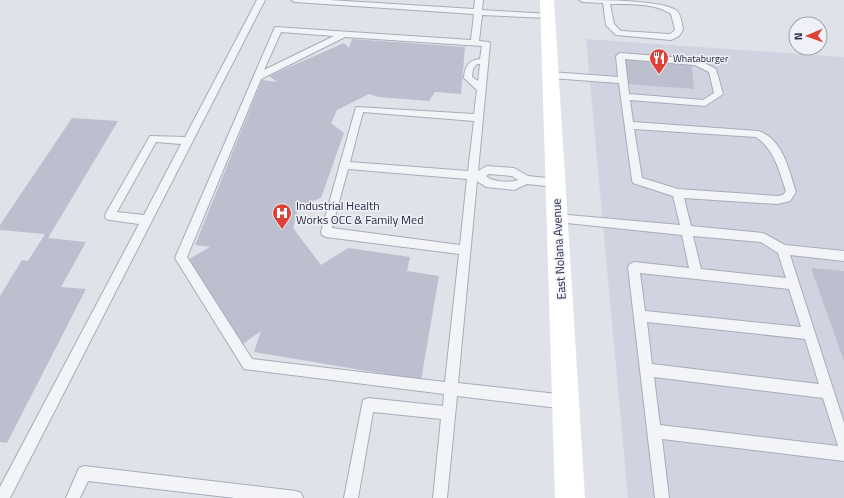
<svg xmlns="http://www.w3.org/2000/svg" width="844" height="498" font-family="'Titillium Web',sans-serif">
<style>
.built{fill:#d1d4e0}
.building{fill:#bcbfce}
.lines{fill:none;stroke-linecap:round;stroke-linejoin:round}
.service-casing{stroke:#a8abb8;stroke-width:2}
.service{fill:#f3f4f8;fill-rule:evenodd}
.secondary{fill:#fff;fill-rule:evenodd}
.labels{text-anchor:middle;stroke-width:3;stroke-linejoin:round;paint-order:stroke}
.far-poi-label{font-size:10px;fill:#262b44;stroke:#f0f1f8;text-anchor:start}
.poi-label{font-size:12px;fill:#262b44;stroke:#f0f1f8;text-anchor:start}
.street-label{font-size:12px;fill:#262b44;stroke:#f0f1f8}
</style>
<rect width="100%" height="100%" fill="#e0e2ea"/>
<polygon class="built" points="586,39 844,57 844,498 628,498"/>
<g class="building">
<polygon points="352,39 465,47 461,94 435,92 429,101 378,97 369,94 337,110 331,123 344,133 321,198 299,206 293,228 321,265 348,248 410,257 407,271 439,276 421,380 254,352 261,331 243,344 189,259 210,247 195,245 262,80 277,82 269,76 344,43 349,48"/>
<polygon points="624,60 692,65 694,89 627,84"/>
<polygon points="72,118 118,121 48,238 86,242 61,287 86,289 7,443 0,442 0,296 22,260 28,261 45,234 0,230 0,225"/>
<polygon points="811,268 844,271 844,361"/>
</g>
<g class="lines">
<defs>
<g id="service">
<path d="M257 0H265L10 498H0V487L139 224 110 220 106 219 105 216 106 213 150 136 185 137ZM156 142 181 144 144 215 117 212Z"/>
<path d="M291 0H329L474 9 475 0H483L482 10 548 14 552 16 548 18 482 15 479 41 489 42 490 44 478 171 487 166 514 168 528 176 556 179 561 183 556 187 527 184 514 190 486 187 477 181 458 383 566 395 571 397 573 402 571 407 566 409 457 396 447 498H433L441 419 373 412 358 498H344L363 400 368 398 443 406 444 394 244 369 175 258 275 27 471 40 474 14 295 2ZM281 32 334 36 264 70ZM345 37 482 46 480 59C468 60 465 67 464 78L477 90 474 114 356 107 321 232 322 235 326 237 459 254 445 382 252 359 187 257 261 79ZM477 64H480L478 81 472 77 473 69ZM363 112 474 121 468 171 350 162ZM348 169 467 179 460 245 332 228ZM489 174 512 176 518 180C510 183 492 182 486 176Z"/>
<path d="M579 0C600 0 660 0 676 10 681 14 682 23 683 30L679 36 671 40 616 35 606 25 603 3 583 2ZM610 4C629 4 656 3 671 14L675 30 670 34 621 31 614 24Z"/>
<path d="M620 53 697 59 716 69 723 94 705 106 630 100 633 122 758 131C783 138 789 171 796 192L790 201 777 204 684 198 691 226 763 233 785 245 844 251V261L790 255 844 423V461L662 439 669 498H655L628 267 630 264 634 262 689 268 682 235 557 222 553 221 552 218 553 215 557 214 680 225 673 196 633 183 632 180 619 83 551 78 547 75 551 72 618 77 616 56ZM625 59 695 65 709 72 714 93 703 100 629 94ZM634 129 756 137C775 150 779 171 786 191L783 195 777 196 678 189 642 178ZM693 236 761 242 778 253 786 278 701 269ZM640 273 789 289 801 327 645 311ZM647 322 805 339 819 384 652 364ZM654 377 823 398 838 446 660 425Z"/>
<polygon points="84,466 296,491 301,493 303,498 235,498 88,481 80,498 66,498 79,468"/>
</g>
</defs>
<use href="#service" class="service-casing"/>
<use href="#service" class="service"/>
<polygon class="secondary" points="540,0 554,0 585,498 555,498"/>
</g>
<defs>
<symbol id="restaurant-pin" viewBox="-11 -11 22 30"><path d="M0 17L-7.5 6A9.5 9.5 0 1 1 7.5 6Z" fill="#dd4137" stroke="#f0f1f8"/><path d="M-5-6h1v4h1v-4h1v4h1v-4h1v5L-1.5 .5V6h-2V.5L-5-1ZM5-6V6H3V1.5H1.5Q1.5-4 5-6Z" fill="#fff"/></symbol>
<symbol id="hospital-pin" viewBox="-11 -11 22 30"><path d="M0 17L-7.5 6A9.5 9.5 0 1 1 7.5 6Z" fill="#dd4137" stroke="#f0f1f8"/><path d="M-5-5h3v3.5h4V-5h3V5h-3V1.5h-4V5h-3Z" fill="#fff"/></symbol>
</defs>
<g fill-rule="evenodd">
<use href="#restaurant-pin" x="648" y="47" width="22" height="30"/>
<use href="#hospital-pin" x="271" y="202" width="22" height="30"/>
</g>
<g class="labels">
<g class="far-poi-label">
<text x="673" y="62">Whataburger</text>
</g>
<g class="poi-label">
<text x="296" y="210">Industrial Health<tspan x="296" dy="14">Works OCC &amp; Family Med</tspan></text>
</g>
<g class="street-label">
<text transform="translate(559 249) rotate(-93)" y="4">East Nolana Avenue</text>
</g>
</g>
<g transform="translate(808 36) rotate(268)"><circle r="19" fill="#f0f1f8" stroke="#9fa2b0"/>
<path d="M0-3L7 15L0 10L-7 15Z" fill="#dd4137"/>
<text y="-6" font-size="11" font-weight="bold" text-anchor="middle" fill="#262b44">N</text>
</g>
</svg>
